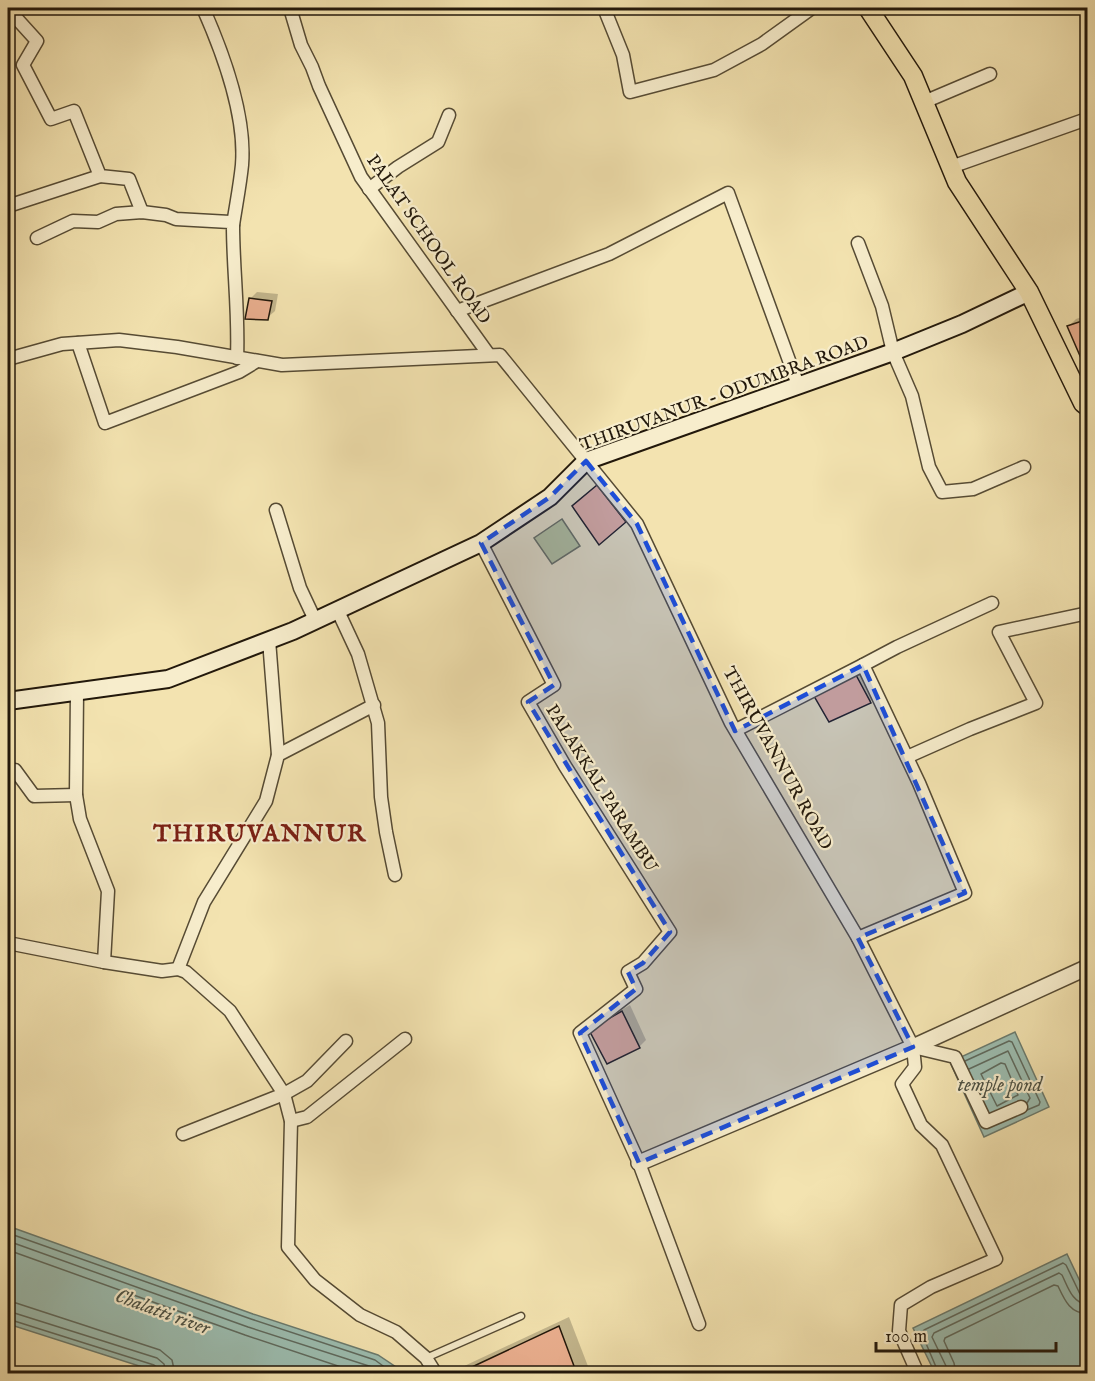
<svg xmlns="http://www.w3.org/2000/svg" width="1095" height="1381" font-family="'IM FELL English',serif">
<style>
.green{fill:#bfc388;stroke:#706e4a;stroke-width:1.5}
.water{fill:#9cbdb0;stroke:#6b7b6e;stroke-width:1.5}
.shadow{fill:#0003}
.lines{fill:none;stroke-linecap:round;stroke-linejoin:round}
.shore{stroke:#5f6a5e;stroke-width:1.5}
.building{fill:#eaaf8f;stroke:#22180b;stroke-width:1.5}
.service-casing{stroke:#564b34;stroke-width:9}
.minor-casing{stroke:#564b34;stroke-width:15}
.tertiary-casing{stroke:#564b34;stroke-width:18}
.secondary-casing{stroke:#22180b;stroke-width:20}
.primary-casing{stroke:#22180b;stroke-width:21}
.service{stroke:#f7edcc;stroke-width:6}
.minor{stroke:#f7edcc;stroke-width:12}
.tertiary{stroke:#f7edcc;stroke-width:15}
.secondary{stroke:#f7edcc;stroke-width:16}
.primary{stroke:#f3e3b0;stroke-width:18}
.marked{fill:#1d4ed8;fill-opacity:0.2;stroke:#1d4ed8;stroke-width:4.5;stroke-dasharray:12 8;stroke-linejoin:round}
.labels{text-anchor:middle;stroke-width:4.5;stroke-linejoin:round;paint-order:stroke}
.street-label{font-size:18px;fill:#22180b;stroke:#f7edcc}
.water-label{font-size:20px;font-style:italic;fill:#4d5245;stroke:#f7edcc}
.district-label{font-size:24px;font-weight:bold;letter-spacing:1.5px;fill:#7a1f14;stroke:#f7edcc}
</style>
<rect width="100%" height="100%" fill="#f3e3b0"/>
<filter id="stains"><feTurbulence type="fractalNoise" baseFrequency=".00333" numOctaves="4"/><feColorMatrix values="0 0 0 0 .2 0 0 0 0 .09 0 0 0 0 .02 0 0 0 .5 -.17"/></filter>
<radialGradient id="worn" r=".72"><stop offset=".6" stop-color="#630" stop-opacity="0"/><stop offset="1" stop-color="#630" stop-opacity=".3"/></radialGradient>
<polygon class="green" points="562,519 580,546 552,564 534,538"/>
<g class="water">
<polygon points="1015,1032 1049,1107 984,1137 950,1062"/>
<polygon points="8,1226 253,1314 378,1355 405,1373 161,1373 8,1324"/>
<polygon points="1067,1254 1087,1296 1087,1373 935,1373 913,1328"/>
</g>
<g class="shadow">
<polygon points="257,292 278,294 275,311 267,318 250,299"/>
<polygon points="1088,315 1088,362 1069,326 1076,319"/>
<polygon points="605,478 633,513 600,543 582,499"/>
<polygon points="864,669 877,694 870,702 816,696"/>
<polygon points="630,1005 646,1040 639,1047 599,1023"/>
<polygon points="569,1317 591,1374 455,1374 460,1368"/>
</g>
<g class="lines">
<g class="shore">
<polyline points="965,1061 1009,1041 1012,1042 1040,1102 1039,1105 1027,1110"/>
<polygon points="1001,1063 1005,1064 1018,1095 997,1106 981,1074"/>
<polyline points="969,1069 1008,1051 1030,1098 1027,1103"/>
<polyline points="8,1233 251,1319 375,1360 394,1374"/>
<polyline points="8,1241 248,1327 372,1367 381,1374"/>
<polyline points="8,1250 245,1335 362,1374"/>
<polyline points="8,1302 16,1303 160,1350 172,1360 175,1374"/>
<polyline points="8,1311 157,1358 164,1364 166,1374"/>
<polyline points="8,1319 154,1365 158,1368 159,1374"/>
<polyline points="939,1374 922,1334 924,1330 1063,1263 1066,1265 1080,1294 1088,1297"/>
<path d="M947 1374 946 1366 932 1337 934 1333 1059 1273 1062 1275C1068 1287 1072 1303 1088 1305"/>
<path d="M956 1374 954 1363 944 1341 945 1338 1054 1285 1058 1286C1065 1301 1070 1313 1088 1314"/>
</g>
</g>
<g class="building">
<polygon points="249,298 272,301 268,320 245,319"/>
<polygon points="1088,319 1088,364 1084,365 1067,326"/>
<polygon points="597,485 626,522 599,545 572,506"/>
<polygon points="856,675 871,703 829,722 814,696"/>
<polygon points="622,1011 640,1048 607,1064 589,1030"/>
<polygon points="559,1326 577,1374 457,1374"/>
</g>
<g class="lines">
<defs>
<polyline id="service" points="426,1358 521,1316"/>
<g id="minor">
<path d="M203 8C223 53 246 115 242 165 240 185 236 205 233 225"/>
<polyline points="290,8 301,45 312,67 319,86 361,177 489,355"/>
<polyline points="604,8 623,55 630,92 714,70 762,44 812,8"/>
<polyline points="8,9 37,41 23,65 51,119 74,111 100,176 129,179 142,212"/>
<polyline points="924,102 990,74"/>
<polyline points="951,167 1084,120"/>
<polyline points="369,189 398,167 438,142 449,115"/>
<polyline points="8,206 100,176"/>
<path d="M37 238 73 221 98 222 116 214 142 212 166 215 176 219 230 222 233 225C233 269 239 313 237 358"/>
<polyline points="858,243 882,306 893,352 912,396 929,467 942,492 973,489 1024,467"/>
<polyline points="457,311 609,254 728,193 798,385"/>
<polyline points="78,343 105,423 239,372 257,361"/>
<polyline points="8,359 62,344 119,340 177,347 282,365 500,355 637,524 731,723 858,938 913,1047 915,1067 902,1084 921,1125 942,1145 996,1259 931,1287 901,1305 899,1331 918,1374"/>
<polyline points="276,510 300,588 315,620"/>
<polyline points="481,543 554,685 528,702 565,766 670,932 643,963 628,972 636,989 580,1033 639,1163 699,1324"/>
<polyline points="337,609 358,654 378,723 381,797 386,832 395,875"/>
<polyline points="269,640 278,755"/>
<polyline points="863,665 897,647 992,603"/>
<polyline points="77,692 76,795 80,819 108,891 104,962"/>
<polyline points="736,730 863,665 919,783 965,893 858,938"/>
<polyline points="907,757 970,729 1036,703 999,632 1088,613"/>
<polyline points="8,770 15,770 34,796 76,795"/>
<polyline points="8,943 104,962 162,971 178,969 186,972 230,1011 284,1094 291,1121 288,1247 315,1280 360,1315 396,1332 426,1358 436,1374"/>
<polyline points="178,969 204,902 266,801 278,755 374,705"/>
<polyline points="913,1047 955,1057 986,1122 1021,1107"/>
<polyline points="291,1121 307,1117 405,1039"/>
<polyline points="183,1134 284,1094 307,1081 346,1041"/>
</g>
<polyline id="tertiary" points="639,1163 913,1047 1088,967"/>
<polyline id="secondary" points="8,701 168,679 293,631 481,543 550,497 586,461 893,352 962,324 1029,292"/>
<polyline id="primary" points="868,8 913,76 957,182 1029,292 1083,403 1088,407"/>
</defs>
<use href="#service" class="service-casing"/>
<use href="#minor" class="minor-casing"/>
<use href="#tertiary" class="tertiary-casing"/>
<use href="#secondary" class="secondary-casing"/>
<use href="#primary" class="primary-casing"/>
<use href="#service" class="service"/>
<use href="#minor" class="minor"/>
<use href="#tertiary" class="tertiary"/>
<use href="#secondary" class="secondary"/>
<use href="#primary" class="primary"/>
</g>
<path class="marked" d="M586 461 637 524 735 731 863 665 965 893 858 938 913 1047 639 1163 580 1033 636 989 628 972 643 963 670 932 528 702 554 685 481 543 550 497Z"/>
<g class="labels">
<g class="street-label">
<text transform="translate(429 239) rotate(55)" y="6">PALAT SCHOOL ROAD</text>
<text transform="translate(724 393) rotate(-20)" y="6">THIRUVANUR - ODUMBRA ROAD</text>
<text transform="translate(778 758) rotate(61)" y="6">THIRUVANNUR ROAD</text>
<text transform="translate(602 788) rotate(58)" y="6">PALAKKAL PARAMBU</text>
</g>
<g class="water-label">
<text x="1000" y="1091">temple pond</text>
<text transform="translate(163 1311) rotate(20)" y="7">Chalatti river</text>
</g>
<g class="district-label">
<text x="260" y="841">THIRUVANNUR</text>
</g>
</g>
<rect width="1095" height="1381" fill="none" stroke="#f3e3b0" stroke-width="30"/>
<rect x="9" y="9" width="1077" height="1363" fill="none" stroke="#22180b" stroke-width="3"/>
<rect x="15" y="15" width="1065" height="1351" fill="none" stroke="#22180b" stroke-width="1.5"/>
<path d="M876 1342v9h180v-9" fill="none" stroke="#22180b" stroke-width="3"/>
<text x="885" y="1342" font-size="18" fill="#22180b" stroke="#f7edcc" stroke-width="4.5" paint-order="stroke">100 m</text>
<rect width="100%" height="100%" filter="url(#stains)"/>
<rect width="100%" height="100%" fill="url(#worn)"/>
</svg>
